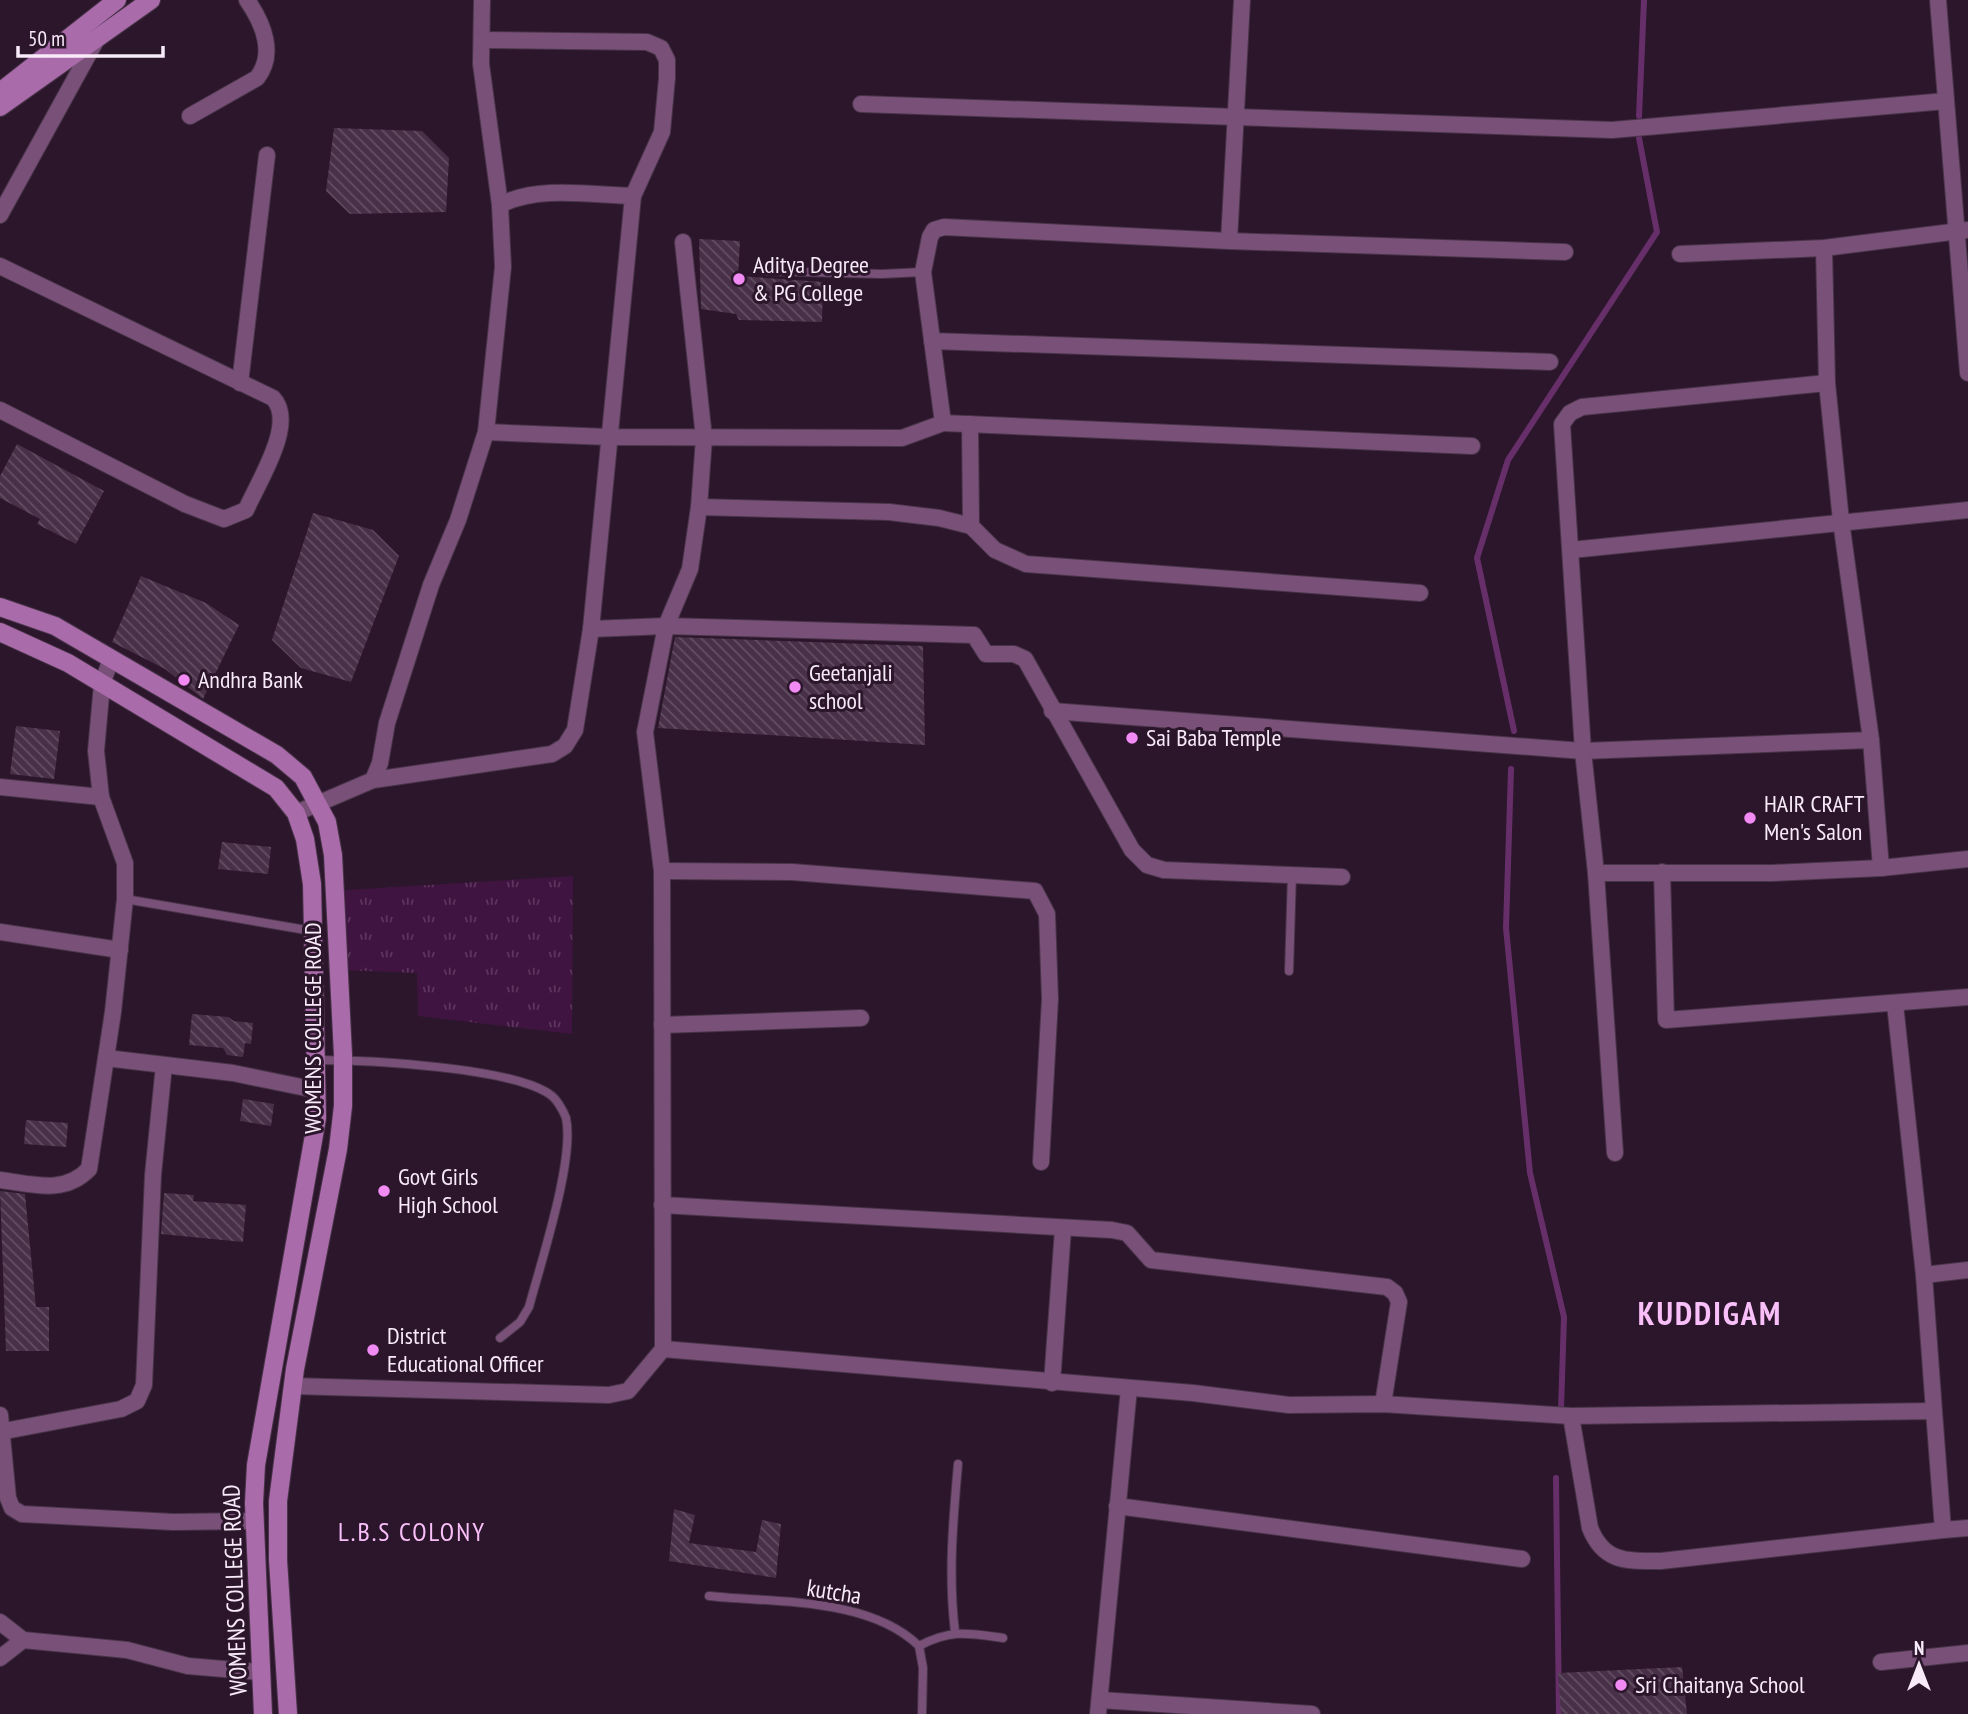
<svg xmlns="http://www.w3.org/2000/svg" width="1968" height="1714" font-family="'PT Sans Narrow',sans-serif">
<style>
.park{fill:url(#park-tufts)}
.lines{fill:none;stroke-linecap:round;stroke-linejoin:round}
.stream{stroke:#672f69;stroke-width:6}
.building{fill:url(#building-back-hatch)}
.service-casing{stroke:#483448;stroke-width:10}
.minor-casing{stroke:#483448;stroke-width:18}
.secondary-casing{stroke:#483448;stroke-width:20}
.service{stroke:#785078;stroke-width:8}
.minor{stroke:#785078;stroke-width:16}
.secondary{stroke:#aa6bab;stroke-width:18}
.poi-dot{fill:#f28af3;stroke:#2b162b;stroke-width:2.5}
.labels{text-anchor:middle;stroke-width:6;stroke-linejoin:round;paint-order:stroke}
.poi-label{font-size:24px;fill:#f8eaf8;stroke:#2b162b;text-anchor:start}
.street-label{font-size:24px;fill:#f8eaf8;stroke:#2b162b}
.neighbourhood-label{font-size:26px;letter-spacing:2px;fill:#f9bff9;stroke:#2b162b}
.district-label{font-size:32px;font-weight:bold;letter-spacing:2px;fill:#f9bff9;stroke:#2b162b}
</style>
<defs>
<pattern id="park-tufts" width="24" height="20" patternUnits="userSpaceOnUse" patternTransform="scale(1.75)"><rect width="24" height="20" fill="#401441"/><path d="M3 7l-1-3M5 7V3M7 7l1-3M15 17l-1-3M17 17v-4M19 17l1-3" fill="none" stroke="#5c365d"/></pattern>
<pattern id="building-back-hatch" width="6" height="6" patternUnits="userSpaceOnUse" patternTransform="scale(1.75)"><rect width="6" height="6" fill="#483148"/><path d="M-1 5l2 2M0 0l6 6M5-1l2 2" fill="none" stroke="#634f63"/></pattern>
</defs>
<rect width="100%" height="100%" fill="#2b162b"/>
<polygon class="park" points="573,876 572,1034 418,1016 417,973 341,970 331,891"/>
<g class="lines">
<g class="stream">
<polyline points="1639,116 1644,0"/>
<polyline points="1514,731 1477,558 1508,460 1657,232 1639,138"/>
<polyline points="1511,769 1506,928 1530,1173 1564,1317 1561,1409"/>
<polyline points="1556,1478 1559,1714"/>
</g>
</g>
<g class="building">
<polygon points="334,128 422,131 449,158 446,212 350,214 326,191"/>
<polygon points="699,239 740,241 738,276 823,282 822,322 739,320 736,314 701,309"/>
<polygon points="17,444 104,491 76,544 37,524 40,519 0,498 0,476"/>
<polygon points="313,513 373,530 399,556 351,682 301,668 272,640"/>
<polygon points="141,576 206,603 239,625 203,699 165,669 112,642"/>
<polygon points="675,637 923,646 925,745 658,728"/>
<polygon points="16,726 60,731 54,779 10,774"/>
<polygon points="222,842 271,847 268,874 218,869"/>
<polygon points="192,1014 228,1017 234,1021 253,1023 251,1044 245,1043 243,1057 227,1055 223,1048 189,1045"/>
<polygon points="243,1099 274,1104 271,1126 240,1121"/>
<polygon points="26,1120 68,1123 66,1147 24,1144"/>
<polygon points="0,1191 25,1194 36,1307 49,1307 49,1351 6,1351"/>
<polygon points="164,1193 194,1195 193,1201 246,1205 243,1242 161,1234"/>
<polygon points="674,1509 695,1515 689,1543 756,1552 762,1520 781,1524 776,1578 669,1561"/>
<polygon points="1682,1667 1687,1714 1561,1714 1558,1673"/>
</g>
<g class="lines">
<defs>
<g id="service">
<polyline points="765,271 882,274 923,272"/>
<polyline points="125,899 312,931"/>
<polyline points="1289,971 1292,873"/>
<path d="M316 1060C364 1060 516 1067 552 1096 557 1100 564 1112 566 1118 575 1159 541 1262 529 1307L520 1322 500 1338"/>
<path d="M709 1596C775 1603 869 1597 919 1646L923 1668 922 1714"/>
<path d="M955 1632C948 1575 953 1521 958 1464"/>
<path d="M919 1646C951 1629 968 1633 1003 1638"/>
</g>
<g id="minor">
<polyline points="482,0 481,64 500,205"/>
<polyline points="1938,0 1968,373"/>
<polyline points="482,40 647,42 661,48 667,60 667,78 662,132 633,196"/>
<polyline points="861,104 1612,130 1946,101"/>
<path d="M190 116 257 78C276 54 263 23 247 0"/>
<polyline points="0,215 98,37"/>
<polyline points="1229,241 1242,0"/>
<polyline points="1680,254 1824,248 1968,230"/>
<path d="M0 266 273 398C297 423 258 482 246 510L224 519 185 504 0 410"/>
<polyline points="932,341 1550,362"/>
<polyline points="240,383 267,155"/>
<polyline points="943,423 1472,446"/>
<polyline points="970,424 971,526"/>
<polyline points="486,432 609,437 902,438 943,423 923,272 930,237 934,230 944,227 1229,241 1565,252"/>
<polyline points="699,507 889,512 939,518 971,526 995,550 1026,564 1420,593"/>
<polyline points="1571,550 1968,510"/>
<polyline points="591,629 666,626 974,635 986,654 1014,654 1025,659 1132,850 1147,865 1164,870 1342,877"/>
<polyline points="1052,711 1583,751 1871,740 1841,521 1827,383"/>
<polyline points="1871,740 1881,868"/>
<polyline points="0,787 101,797"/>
<path d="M296 813 373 780 380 763 387 723 431 585 458 520 486 432 503 267 500 205C538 185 591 195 633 196L591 629 575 730 565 746 552 754 373 780"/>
<polyline points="662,871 792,872 1035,891 1047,914 1050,999 1041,1162"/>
<polyline points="1662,872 1666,1020 1968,997"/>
<polyline points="1596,873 1772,873 1881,868 1968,859"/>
<polyline points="0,932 120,950"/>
<polyline points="1895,1004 1924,1275"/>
<polyline points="662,1025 861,1018"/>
<polyline points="106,1058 233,1073 316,1090"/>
<polyline points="1615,1153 1596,873 1583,751 1562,424 1570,413 1582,407 1827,383 1824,248"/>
<path d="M0 1180C33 1184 64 1195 89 1169L113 1012 125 899V863L101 797 96 751 102 684 111 659"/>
<polyline points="662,1205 1112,1230 1127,1233 1151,1260 1387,1287 1395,1293 1399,1302 1383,1404"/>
<polyline points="663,1349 1193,1393 1289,1405 1383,1404 1571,1416 1934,1411 1943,1530 1968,1528"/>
<polyline points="1052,1383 1063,1229"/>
<polyline points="293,1386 609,1395 628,1391 663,1349 662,871 645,732 666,626 690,569 699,507 704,438 683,242"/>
<polyline points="1934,1411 1924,1275 1968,1270"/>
<polyline points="0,1415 8,1498 12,1508 22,1514 173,1522 254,1521"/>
<path d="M1571 1416 1590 1528C1604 1563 1627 1561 1661 1561L1943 1530"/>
<polyline points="0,1432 121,1409 137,1401 144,1385 153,1175 164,1065"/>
<polyline points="1117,1506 1522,1559"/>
<polyline points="0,1622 23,1640 127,1650 188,1666 259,1672"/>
<polyline points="0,1658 23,1640"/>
<polyline points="1881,1662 1968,1653"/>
<polyline points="1100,1700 1312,1714"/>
<polyline points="1098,1714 1129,1388"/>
</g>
<g id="secondary">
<polyline points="0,92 117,0"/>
<polyline points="0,107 151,0"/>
<polyline points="0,607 55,626 277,755 303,777 327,822 333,855 343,1055 343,1106 338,1149 295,1369 278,1501 278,1560 288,1714"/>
<polyline points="0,632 68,663 276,788 296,813 305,839 312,884 317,1118 256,1465 254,1503 263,1714"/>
</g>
</defs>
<use href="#service" class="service-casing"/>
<use href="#minor" class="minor-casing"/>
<use href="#secondary" class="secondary-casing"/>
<use href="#service" class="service"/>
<use href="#minor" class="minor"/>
<use href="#secondary" class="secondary"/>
</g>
<g class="poi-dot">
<circle cx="739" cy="279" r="7"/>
<circle cx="184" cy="680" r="7"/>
<circle cx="795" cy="687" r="7"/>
<circle cx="1132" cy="738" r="7"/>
<circle cx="1750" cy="818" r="7"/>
<circle cx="384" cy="1191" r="7"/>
<circle cx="373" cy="1350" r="7"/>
<circle cx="1621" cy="1685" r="7"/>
</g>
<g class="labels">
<g class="poi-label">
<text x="753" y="273">Aditya Degree<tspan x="753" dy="28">&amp; PG College</tspan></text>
<text x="809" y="681">Geetanjali<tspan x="809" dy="28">school</tspan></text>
<text x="198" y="688">Andhra Bank</text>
<text x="1146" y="746">Sai Baba Temple</text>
<text x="1764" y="812">HAIR CRAFT<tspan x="1764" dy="28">Men's Salon</tspan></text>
<text x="398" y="1185">Govt Girls<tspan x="398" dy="28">High School</tspan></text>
<text x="387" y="1344">District<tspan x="387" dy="28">Educational Officer</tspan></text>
<text x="1635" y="1693">Sri Chaitanya School</text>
</g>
<g class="street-label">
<text transform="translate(313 1028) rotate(-90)" y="8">WOMENS COLLEGE ROAD</text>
<text transform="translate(235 1590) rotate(-92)" y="8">WOMENS COLLEGE ROAD</text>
<text transform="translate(834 1592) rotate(9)" y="8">kutcha</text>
</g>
<g class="neighbourhood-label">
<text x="412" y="1541">L.B.S COLONY</text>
</g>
<g class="district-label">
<text x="1710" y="1325">KUDDIGAM</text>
</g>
</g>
<g transform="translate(1919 1665)" stroke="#2b162b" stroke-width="5" paint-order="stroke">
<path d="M0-5L12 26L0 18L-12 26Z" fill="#f8eaf8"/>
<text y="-10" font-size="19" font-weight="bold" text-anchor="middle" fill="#f8eaf8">N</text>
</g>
<path d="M18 46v10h145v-10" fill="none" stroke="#f8eaf8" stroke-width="3.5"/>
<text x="28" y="46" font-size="21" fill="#f8eaf8" stroke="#2b162b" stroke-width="5" paint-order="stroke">50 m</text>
</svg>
